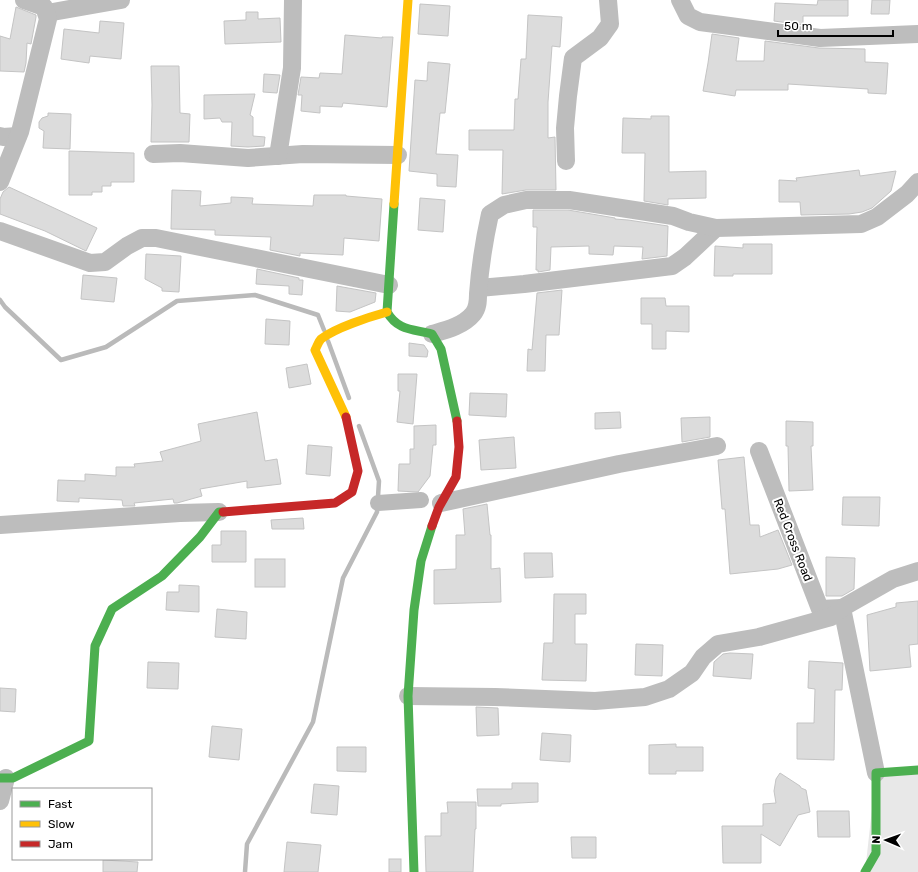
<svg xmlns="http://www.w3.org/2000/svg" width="918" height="872" font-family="Rubik,sans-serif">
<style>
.green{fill:#e8e8e8}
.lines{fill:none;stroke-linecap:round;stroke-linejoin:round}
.stream{stroke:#bababa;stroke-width:4.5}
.canal{stroke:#bababa;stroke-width:16}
.building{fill:#dcdcdc;stroke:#c4c4c4}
.street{stroke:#bdbdbd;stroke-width:18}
.fast{stroke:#4caf50;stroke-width:9}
.slow{stroke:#ffc107;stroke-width:9}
.jam{stroke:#c62828;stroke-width:9}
.labels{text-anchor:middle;stroke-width:4;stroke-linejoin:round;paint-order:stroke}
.street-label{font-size:12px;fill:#000;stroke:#fff}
</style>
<rect width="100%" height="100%" fill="#fff"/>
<polygon class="green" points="918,770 918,872 865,872 876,773"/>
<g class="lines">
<g class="stream">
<polyline points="0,300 5,307 61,360 106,347 177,301 255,295 318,315 324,330"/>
<polyline points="328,341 349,398"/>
<polyline points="245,872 247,844 313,722 343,578 377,512 379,481 359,426"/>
</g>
<polyline class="canal" points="378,503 421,500"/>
</g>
<g class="building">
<polygon points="818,0 848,0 848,16 803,16 803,25 774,21 775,3 817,5"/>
<polygon points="872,0 890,0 889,14 871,14"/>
<polygon points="420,4 450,6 448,36 418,34"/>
<polygon points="16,7 36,15 36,17 31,44 27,43 26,63 24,72 0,71 0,36 10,39"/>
<polygon points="246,12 258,12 258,19 280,18 281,42 225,44 224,21 246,20"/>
<polygon points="528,15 562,17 560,47 552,46 548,102 548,138 555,137 556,190 526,190 502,194 503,150 469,150 469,130 514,130 515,99 518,99 521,59 526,59"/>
<polygon points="100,21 124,23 121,59 90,56 89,63 61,59 64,29 99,33"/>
<polygon points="712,34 739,38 736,61 764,61 765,41 819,48 865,49 865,62 888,63 886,94 868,93 868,89 788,84 788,90 736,90 735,96 703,91 708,63"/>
<polygon points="345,35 382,38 382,37 393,37 387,107 343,103 342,107 320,106 320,113 301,111 302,95 298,95 301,77 319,78 320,73 342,74"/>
<polygon points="428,62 450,64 445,113 440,113 436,154 458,155 456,187 437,186 437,174 409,171 415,80 427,81"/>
<polygon points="151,66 179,66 180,113 190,114 189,142 151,142 152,105"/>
<polygon points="264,74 280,75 277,93 263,92"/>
<polygon points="255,94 250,115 253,117 253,136 265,137 264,146 248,147 231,146 232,122 222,122 220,118 204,119 204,95"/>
<polygon points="48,113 71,114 70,149 43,148 44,131 39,128 39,122 42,118 48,116"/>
<polygon points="651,116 669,116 669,172 706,171 706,198 668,199 668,205 644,201 645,153 622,153 623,118 651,119"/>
<polygon points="69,151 134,153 134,182 111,182 111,186 102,186 102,192 92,192 92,195 69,195"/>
<polygon points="859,170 860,176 896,171 891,191 872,208 862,212 849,214 801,215 800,202 779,202 779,180 797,181 796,178"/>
<polygon points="9,187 97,228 86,251 45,231 0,214 0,199 3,192"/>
<polygon points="172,190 201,191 200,206 231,203 231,197 253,198 252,204 313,206 314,195 346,195 346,196 382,199 379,241 344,238 343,255 300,253 300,256 270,250 271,237 215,235 215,230 171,229"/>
<polygon points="420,198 445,200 443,232 418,230"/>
<polygon points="533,210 568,210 615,218 615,219 628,220 668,226 667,256 642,259 643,247 614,246 613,255 589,254 589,246 551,247 550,270 538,272 538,270 536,270 537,227 533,227"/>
<polygon points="743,244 772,244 772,274 733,274 733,276 714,276 715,246 743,248"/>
<polygon points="146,254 181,256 179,292 162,291 162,288 145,279"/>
<polygon points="257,269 299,278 299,280 303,280 302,295 289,294 289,286 256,284"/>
<polygon points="83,275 117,278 114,302 81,299"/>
<polygon points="337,286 376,293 375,302 350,312 336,311"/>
<polygon points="562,290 559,335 546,335 545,371 527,371 528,349 532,350 537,293"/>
<polygon points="641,298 665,298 666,306 689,306 689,332 666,331 666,349 652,349 652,324 641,324"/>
<polygon points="266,319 290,321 289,345 265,344"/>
<polygon points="409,343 424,345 428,351 427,357 409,356"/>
<polygon points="307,364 311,384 289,388 286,368"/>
<polygon points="398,374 417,374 413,424 397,422 400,391 398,391"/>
<polygon points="470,393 507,394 506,417 469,415"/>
<polygon points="257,412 265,461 277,459 281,484 247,488 247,481 200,489 202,496 177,503 174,503 173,499 134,503 135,506 123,506 122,500 79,498 79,502 57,501 58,480 85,481 85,474 116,476 116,467 135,467 134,464 163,461 160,452 201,441 198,424"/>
<polygon points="620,412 621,428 595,429 595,413"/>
<polygon points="710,417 710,437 682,442 681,418"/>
<polygon points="786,421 813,422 813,446 811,446 813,490 789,491 788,446 786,446"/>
<polygon points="436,425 436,445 433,445 430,476 418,492 398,491 399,464 410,464 410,449 414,449 414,426"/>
<polygon points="514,437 516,468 481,470 479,440"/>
<polygon points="308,445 332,447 330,476 306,474"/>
<polygon points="744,457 750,525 759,525 760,537 778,530 792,565 778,569 730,574 725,509 722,509 718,460"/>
<polygon points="843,497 880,497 879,526 842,525"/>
<polygon points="487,504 490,535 491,535 491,569 500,568 501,602 434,604 434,570 456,569 456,535 465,535 463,509"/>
<polygon points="303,518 304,529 272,529 271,520"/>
<polygon points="221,531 246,531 246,562 212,562 212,545 221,545"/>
<polygon points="524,553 552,553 553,577 525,578"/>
<polygon points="826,557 855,558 854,589 842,596 826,596"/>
<rect x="255" y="559" width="30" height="28"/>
<polygon points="179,585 199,586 199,612 166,610 167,592 179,592"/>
<polygon points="554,594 586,594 586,614 575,614 575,644 587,644 586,681 542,680 544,643 553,643"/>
<polygon points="918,601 918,644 909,645 911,667 870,671 867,615 896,607 896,603"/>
<polygon points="217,609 247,612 246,639 215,637"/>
<polygon points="636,644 663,645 662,676 635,675"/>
<polygon points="730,653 753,654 751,679 713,676 714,662 723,654"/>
<polygon points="809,661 843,663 842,690 835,690 834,760 797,759 797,723 814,723 815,689 808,688"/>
<polygon points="148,662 179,663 178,689 147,688"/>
<polygon points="0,688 16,689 15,712 0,711"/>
<polygon points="476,707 498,708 499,735 477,736"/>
<polygon points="212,726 242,729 239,760 209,757"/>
<polygon points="542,733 571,735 570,762 540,760"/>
<polygon points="676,744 676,747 703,747 703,771 676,771 676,774 649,774 649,745"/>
<polygon points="337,747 366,747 366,772 337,771"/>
<polygon points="780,773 800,786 801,788 806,790 810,812 798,815 780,846 761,834 761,863 723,863 722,826 763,826 763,804 776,803 774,791 776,779"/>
<polygon points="512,783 538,783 538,802 501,804 501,806 478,806 477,789 512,789"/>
<polygon points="314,784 339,786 337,815 311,813"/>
<polygon points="447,802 476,802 476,829 475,829 473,872 426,872 425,836 441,836 441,813 448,813"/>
<polygon points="817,811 849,811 850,837 818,837"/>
<polygon points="571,837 596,837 596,858 572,858"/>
<polygon points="287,842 321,845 318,872 284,872"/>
<rect x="389" y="859" width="12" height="13"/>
<polygon points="103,860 138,862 137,872 103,872"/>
</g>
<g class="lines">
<g class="street">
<polyline points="680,0 688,16 700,22 820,38 918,34"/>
<polyline points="47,13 121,0"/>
<polyline points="0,136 3,137 18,136"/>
<polyline points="153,154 180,153 248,158 303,154 398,155"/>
<polyline points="278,156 292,68 293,0"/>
<polyline points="566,161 565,128 568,96 573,58 600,38 610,24 608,0"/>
<polyline points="0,182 20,132 48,19 44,7 24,0"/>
<polyline points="0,231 90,263 105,262 127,246 142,238 156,238 389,285"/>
<polyline points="479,288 524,284 672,266 685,257 716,228"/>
<path d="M432 334C446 330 463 326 473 314 478 308 478 301 478 294 480 267 484 241 490 214L504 205 526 200H569L673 216 689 222 716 228 861 224 877 217 907 194 918 182"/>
<polyline points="759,451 820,609 842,608 876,773"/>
<polyline points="441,503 619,464 717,446"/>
<polyline points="0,525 180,513 219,512"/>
<polyline points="408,696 495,697 595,701 645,697 669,689 692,673 703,657 718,644 759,637 831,617 842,608 893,579 918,571"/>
<polyline points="0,801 6,778"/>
</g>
<g class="fast">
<path d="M394 204 387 312C398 331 413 329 432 334L441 349 457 421"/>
<polyline points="0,778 13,778 89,741 95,646 112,609 162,576 200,537 219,512 223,512"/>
<polyline points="414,872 408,696 414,610 421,561 432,526"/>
<polyline points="865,872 876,853 876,773 918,770"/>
</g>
<g class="slow">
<polyline points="394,204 408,0"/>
<path d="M346 417 315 350C317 347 318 342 321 339 335 328 369 317 387 312"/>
</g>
<g class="jam">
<polyline points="223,512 335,503 352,492 358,471 346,417"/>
<polyline points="432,526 439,507 456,477 459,447 457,421"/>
</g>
</g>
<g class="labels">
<g class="street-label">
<text transform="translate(793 540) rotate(69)" y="4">Red Cross Road</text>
</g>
</g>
<rect x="12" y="788" width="140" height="72" fill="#ffffff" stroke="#999999"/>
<rect x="20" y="801" width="20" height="6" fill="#4caf50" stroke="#999999"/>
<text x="48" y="808" font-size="12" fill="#000000">Fast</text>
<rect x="20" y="821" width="20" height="6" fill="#ffc107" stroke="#999999"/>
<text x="48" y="828" font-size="12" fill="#000000">Slow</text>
<rect x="20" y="841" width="20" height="6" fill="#c62828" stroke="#999999"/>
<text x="48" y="848" font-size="12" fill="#000000">Jam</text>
<g transform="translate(886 840) rotate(272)" stroke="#ffffff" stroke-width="3" paint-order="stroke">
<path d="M0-3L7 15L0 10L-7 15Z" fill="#000000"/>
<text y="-6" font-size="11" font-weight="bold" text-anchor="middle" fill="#000000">N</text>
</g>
<path d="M778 30v6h115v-6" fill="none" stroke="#000000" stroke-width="2"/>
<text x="784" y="30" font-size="12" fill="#000000" stroke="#ffffff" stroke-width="3" paint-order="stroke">50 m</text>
</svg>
